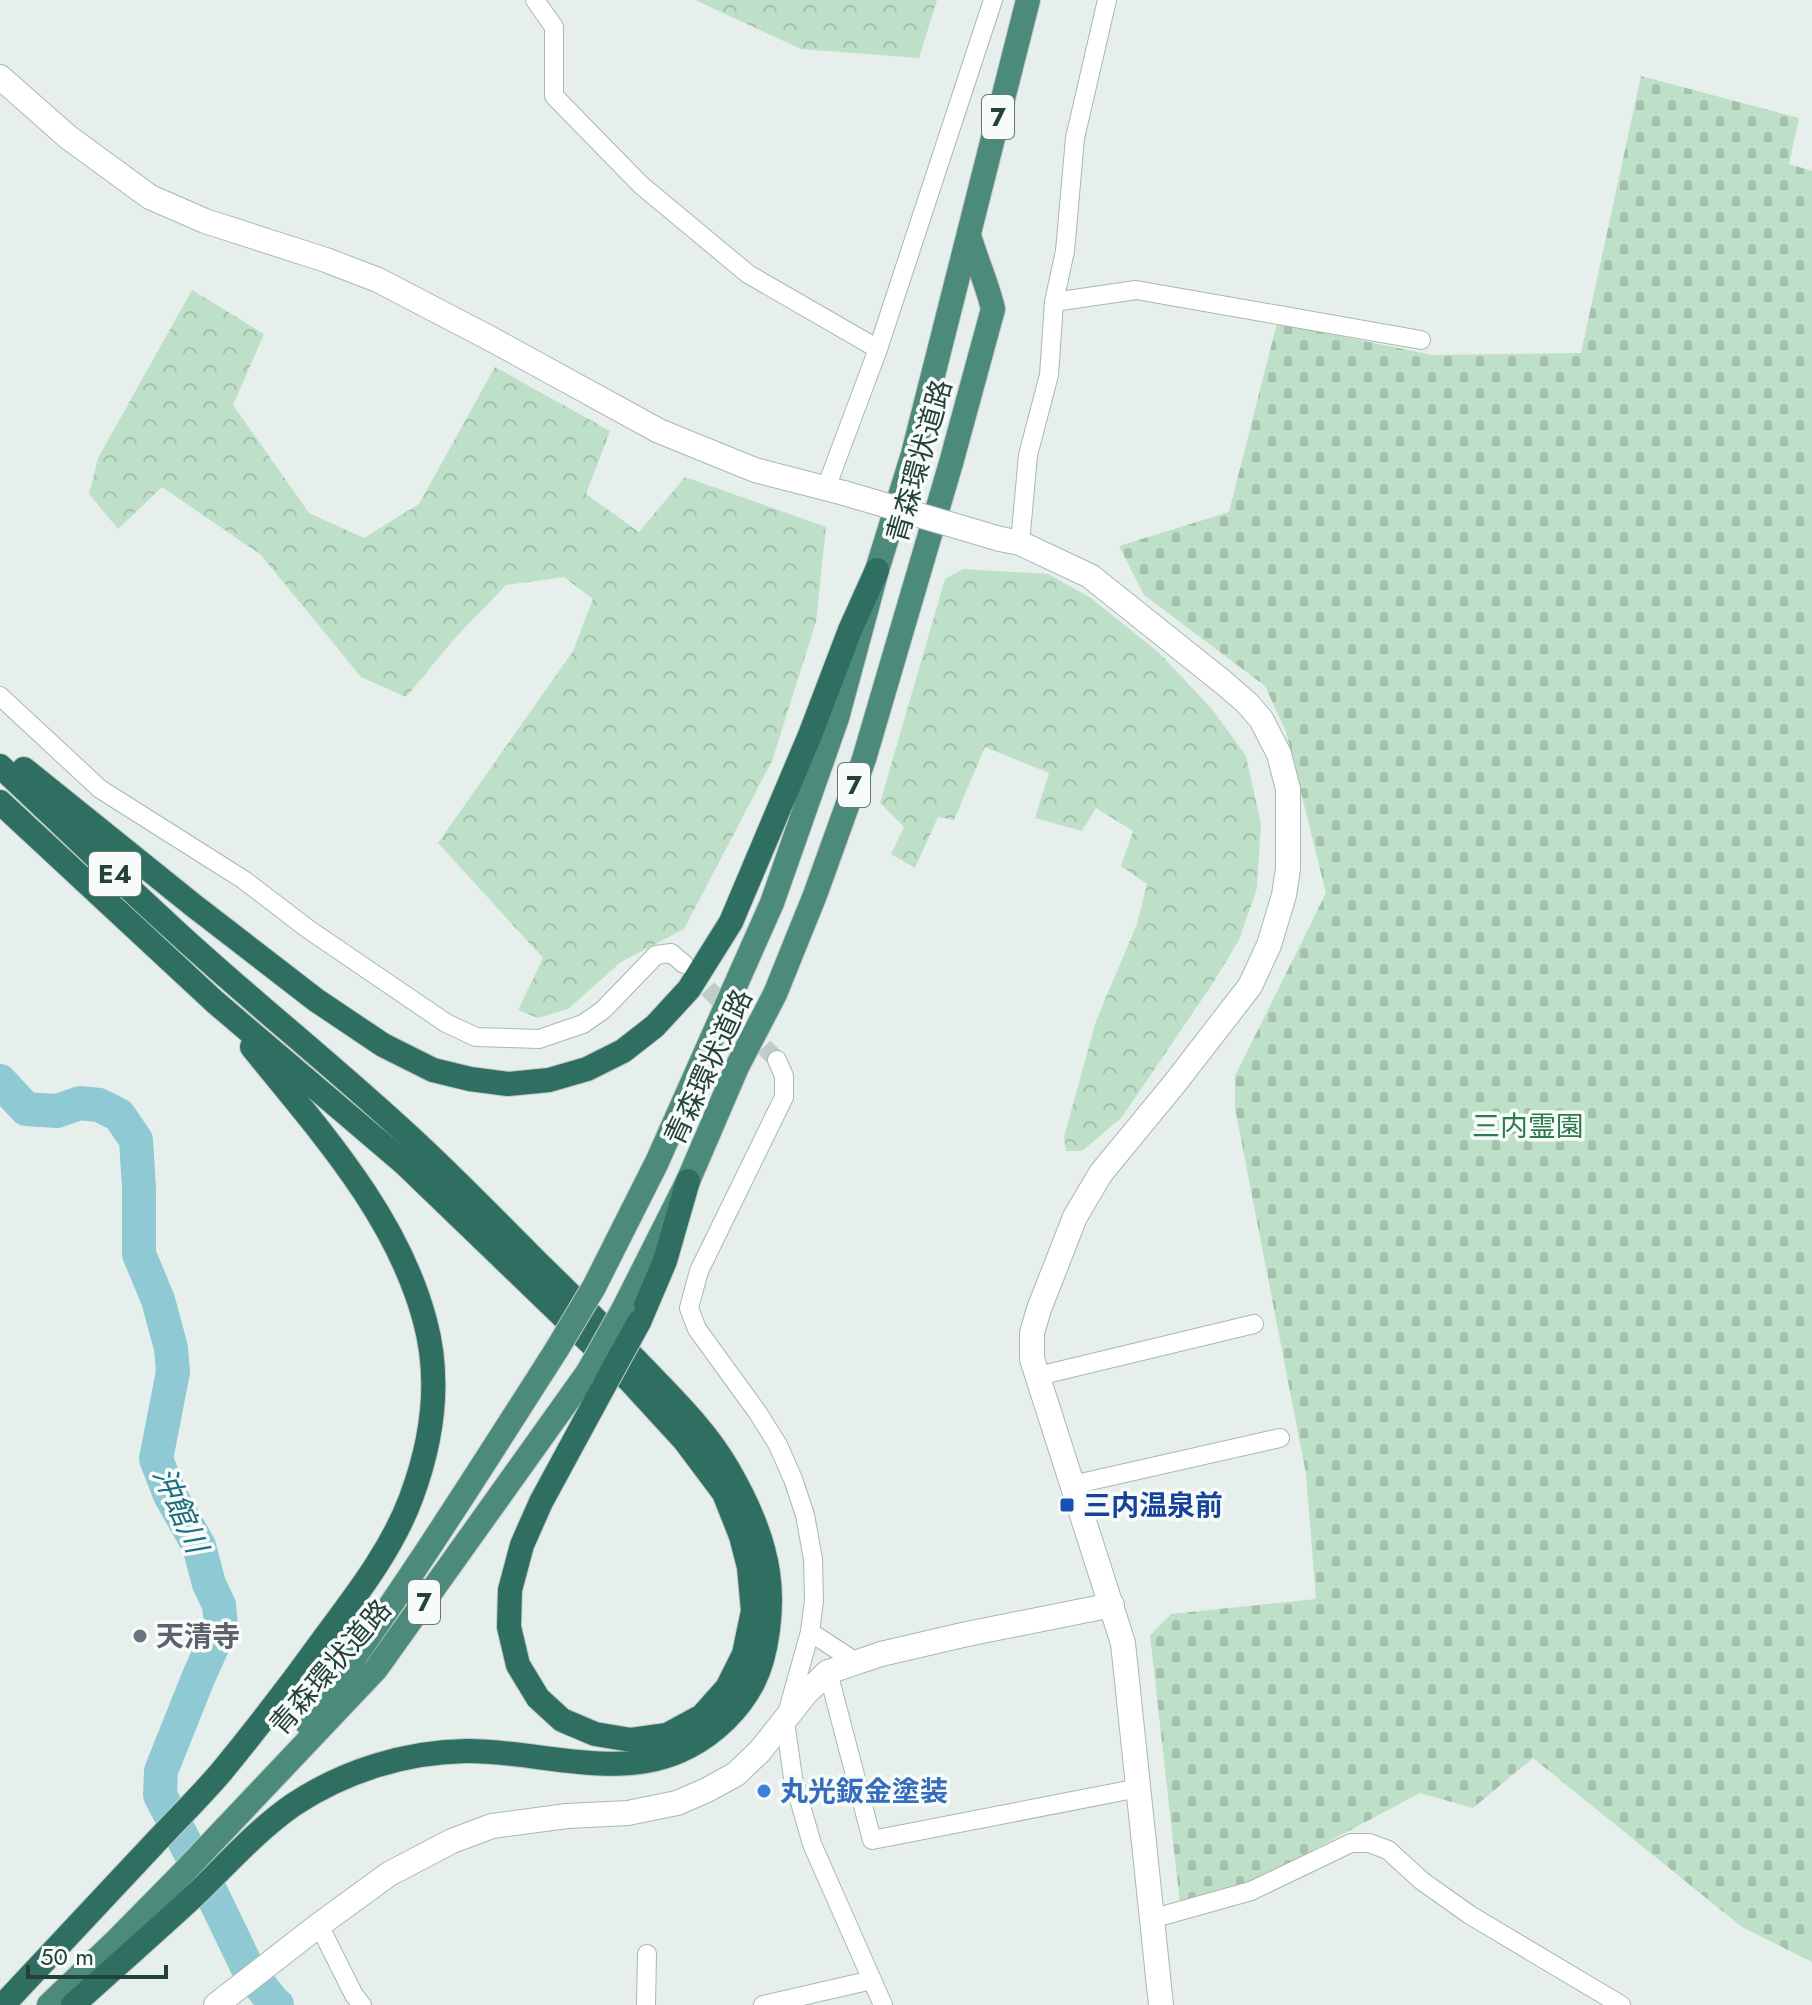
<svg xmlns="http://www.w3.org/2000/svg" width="1812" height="2005" font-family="Jost,'Noto Sans JP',sans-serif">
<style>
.forest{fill:url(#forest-crowns)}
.cemetery{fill:url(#cemetery-stones)}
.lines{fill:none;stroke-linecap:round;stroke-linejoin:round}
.river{stroke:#8ec9d4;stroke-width:34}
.minor-tunnel{stroke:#bfccc8;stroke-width:18;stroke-dasharray:18 9;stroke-linecap:butt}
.minor-casing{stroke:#a8b8b2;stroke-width:20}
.tertiary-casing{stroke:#a8b8b2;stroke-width:26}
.trunk-casing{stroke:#c2cac8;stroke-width:26}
.motorway-casing{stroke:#c2cac8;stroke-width:26}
.minor{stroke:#fff;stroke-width:18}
.tertiary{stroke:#fff;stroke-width:24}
.trunk{stroke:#4c8a7c;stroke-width:24}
.motorway{stroke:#2f6f62;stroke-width:24}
.tertiary-bridge-casing{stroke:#a8b8b2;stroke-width:26;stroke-linecap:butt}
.trunk-bridge-casing{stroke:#c2cac8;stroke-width:26;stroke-linecap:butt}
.motorway-bridge-casing{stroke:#c2cac8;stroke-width:26;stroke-linecap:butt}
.tertiary-bridge{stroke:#fff;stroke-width:24}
.trunk-bridge{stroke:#4c8a7c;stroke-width:24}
.motorway-bridge{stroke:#2f6f62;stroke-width:24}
.transit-dot{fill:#1a4fb4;stroke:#f7fbf9;stroke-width:3}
.worship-dot{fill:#6b7280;stroke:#f7fbf9;stroke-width:3}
.shop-dot{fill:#3f7fe0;stroke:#f7fbf9;stroke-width:3}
.labels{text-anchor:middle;stroke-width:7;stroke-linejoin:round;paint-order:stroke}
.shield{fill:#f7fbf9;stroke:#637a73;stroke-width:2}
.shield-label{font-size:26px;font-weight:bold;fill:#24423a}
.street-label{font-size:28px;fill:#24423a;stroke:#f7fbf9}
.park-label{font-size:28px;fill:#2d7a4b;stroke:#f7fbf9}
.transit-label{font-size:28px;font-weight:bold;fill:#164399;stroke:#f7fbf9;text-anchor:start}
.worship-label{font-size:28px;font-weight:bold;fill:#5b616d;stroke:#f7fbf9;text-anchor:start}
.shop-label{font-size:28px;font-weight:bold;fill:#366cbe;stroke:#f7fbf9;text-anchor:start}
.water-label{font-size:30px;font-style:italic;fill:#1c6f80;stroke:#f7fbf9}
</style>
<defs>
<pattern id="forest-crowns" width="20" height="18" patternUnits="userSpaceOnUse" patternTransform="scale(2)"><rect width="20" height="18" fill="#bfe0c8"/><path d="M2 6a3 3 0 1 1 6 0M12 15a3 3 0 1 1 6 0" fill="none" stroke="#a4c1ad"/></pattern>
<pattern id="cemetery-stones" width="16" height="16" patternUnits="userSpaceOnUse" patternTransform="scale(2)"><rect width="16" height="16" fill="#bfe0c8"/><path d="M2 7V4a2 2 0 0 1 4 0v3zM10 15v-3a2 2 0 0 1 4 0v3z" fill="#a4c1ad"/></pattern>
</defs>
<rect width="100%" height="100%" fill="#e6efeb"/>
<g class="forest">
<polygon points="695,0 937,0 919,58 801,49"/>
<polygon points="192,290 264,334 233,405 309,513 364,538 419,504 495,367 610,431 586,494 639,532 685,477 826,527 816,622 772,761 684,929 621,962 568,1009 538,1018 518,1010 543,958 438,843 573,651 593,599 564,577 506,585 455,638 406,697 361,677 261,555 162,487 118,529 89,494 98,458"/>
<polygon points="963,569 1048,574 1091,598 1159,653 1212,709 1246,756 1261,824 1257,888 1239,940 1211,986 1122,1117 1082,1151 1066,1151 1064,1137 1096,1021 1137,924 1147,884 1121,866 1133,831 1096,808 1082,831 1035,818 1049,773 985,747 954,820 938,817 915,868 891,854 904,827 880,803 945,579"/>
</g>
<polygon class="cemetery" points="1641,76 1799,118 1789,164 1812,171 1812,1962 1742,1927 1533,1758 1473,1808 1420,1793 1243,1887 1180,1904 1150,1635 1171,1614 1316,1599 1306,1474 1235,1108 1235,1076 1326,893 1286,732 1265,686 1144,595 1119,546 1229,512 1277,323 1432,355 1581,353"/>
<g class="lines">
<polyline class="river" points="0,1081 26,1109 57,1111 80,1103 99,1105 119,1115 136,1140 139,1188 139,1254 158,1300 171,1348 173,1372 156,1459 170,1495 199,1546 209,1584 219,1605 221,1627 199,1676 161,1771 160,1795 211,1892 249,1971 273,2002 277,2005"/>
<polyline class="minor-tunnel" points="689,969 777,1060"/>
<defs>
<g id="minor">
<polyline points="535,0 554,27 554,96 641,185 748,274 878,349"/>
<polyline points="1054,302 1136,290 1421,340"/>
<polyline points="826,488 878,349 993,0"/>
<polyline points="1020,543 1028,455 1049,375 1054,302 1065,251 1075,138 1107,0"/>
<polyline points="0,696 100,789 244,880 308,929 446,1023 476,1037 539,1039 583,1024 603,1010 656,955 671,953 684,964"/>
<polyline points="777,1060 784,1076 784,1097 699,1271 689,1308 697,1329 758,1413 778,1445 793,1479 805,1515 813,1559 814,1600 810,1632 785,1721 793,1778 812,1844 883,2005"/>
<polyline points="1038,1376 1254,1324"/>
<polyline points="1072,1485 1280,1438"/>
<polyline points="810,1632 856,1662"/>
<polyline points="828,1672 872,1840 1139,1788"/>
<polyline points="1151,1919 1251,1891 1351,1843 1369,1843 1388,1850 1422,1881 1470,1915 1621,2005"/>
<polyline points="319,1925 354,1995 362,2005"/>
<polyline points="646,2005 647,1954"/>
<polyline points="763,2005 872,1980"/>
</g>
<g id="tertiary">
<polyline points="0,77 68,137 150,197 205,221 326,260 378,280 493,340 659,431 755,470 844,493"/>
<polyline points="1000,539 1020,543 1090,576 1224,683 1247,703 1261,719 1279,754 1288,789 1288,869 1284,895 1269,945 1250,986 1175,1083 1101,1173 1075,1217 1039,1309 1032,1333 1032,1359 1123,1643 1161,2005"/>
<polyline points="216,2005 319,1925 389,1874 452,1841 492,1826 567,1816 628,1813 677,1803 707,1790 736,1774 760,1751 806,1693 828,1672 881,1654 967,1634 1112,1605"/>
</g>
<g id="trunk">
<polyline points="594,1287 657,1162 772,903 837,718 877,570 913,454 1028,0"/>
<path d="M623 1310 688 1181 737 1067 775 994 815 895 864 759 951 463 993 309C987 283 976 260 969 235"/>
<path d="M307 1723C396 1603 476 1476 557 1349"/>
<polyline points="49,2005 116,1941 181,1875 376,1669 588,1372"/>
</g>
<g id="motorway">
<path d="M0 766C57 819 113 874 171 927 254 1004 343 1073 425 1151 464 1188 502 1227 541 1266 580 1304 619 1342 657 1382 683 1409 709 1436 728 1469 746 1500 763 1537 768 1573 773 1606 768 1654 753 1683 739 1710 714 1734 688 1747 621 1783 538 1750 466 1751 405 1752 344 1771 293 1805 257 1830 226 1865 195 1895 155 1932 114 1968 73 2005"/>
<polyline points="24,769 193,905 316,1000 383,1045 433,1070 470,1079 508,1084 549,1080 587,1069 623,1051 655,1026 689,989 731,922 810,735 850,630 877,570"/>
<polyline points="0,802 215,1002 404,1163 629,1380 685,1441 724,1493 741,1536 749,1567 753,1611 744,1654 727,1688 702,1716 667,1735 631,1740 595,1734 562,1720 538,1698 518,1665 509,1627 510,1590 522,1545 541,1502 605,1384"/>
<polyline points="639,1322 665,1261 688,1181"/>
<path d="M3 2005C53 1952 102 1899 152 1846 175 1821 200 1797 222 1771 258 1727 292 1683 325 1637 357 1594 392 1549 411 1498 432 1442 441 1380 425 1321 397 1215 319 1130 252 1047"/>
</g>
</defs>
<use href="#minor" class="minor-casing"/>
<use href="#tertiary" class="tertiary-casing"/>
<use href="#trunk" class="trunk-casing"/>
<use href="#motorway" class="motorway-casing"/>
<use href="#minor" class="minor"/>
<use href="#tertiary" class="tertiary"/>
<use href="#trunk" class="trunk"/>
<use href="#motorway" class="motorway"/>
<defs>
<polyline id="tertiary-bridge" points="844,493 1000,539"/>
<g id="trunk-bridge">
<polyline points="557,1349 594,1287"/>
<polyline points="588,1372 623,1310"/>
</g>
<polyline id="motorway-bridge" points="605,1384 639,1322"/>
</defs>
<use href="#tertiary-bridge" class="tertiary-bridge-casing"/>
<use href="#trunk-bridge" class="trunk-bridge-casing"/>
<use href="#motorway-bridge" class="motorway-bridge-casing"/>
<use href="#tertiary-bridge" class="tertiary-bridge"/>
<use href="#trunk-bridge" class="trunk-bridge"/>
<use href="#motorway-bridge" class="motorway-bridge"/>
</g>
<rect class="transit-dot" x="1059" y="1497" width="16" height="16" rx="4"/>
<circle class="worship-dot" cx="140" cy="1636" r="8"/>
<circle class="shop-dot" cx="764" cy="1791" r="8"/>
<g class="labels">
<g class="shield">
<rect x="982" y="95" width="32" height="44" rx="6"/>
<rect x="838" y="763" width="32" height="44" rx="6"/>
<rect x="89" y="852" width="52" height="44" rx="6"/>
<rect x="408" y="1580" width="32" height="44" rx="6"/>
</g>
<g class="shield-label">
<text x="998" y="126">7</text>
<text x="854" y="794">7</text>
<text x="115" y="883">E4</text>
<text x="424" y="1611">7</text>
</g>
<g class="street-label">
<text transform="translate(919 461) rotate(-74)" y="10">青森環状道路</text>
<text transform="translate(708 1067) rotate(-65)" y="10">青森環状道路</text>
<text transform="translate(330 1667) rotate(-49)" y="10">青森環状道路</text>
</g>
<g class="park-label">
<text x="1528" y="1136">三内霊園</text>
</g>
<g class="transit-label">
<text x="1083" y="1515">三内温泉前</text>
</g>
<g class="worship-label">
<text x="156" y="1646">天清寺</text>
</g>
<g class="shop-label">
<text x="780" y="1801">丸光鈑金塗装</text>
</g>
<g class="water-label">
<text transform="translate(180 1510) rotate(66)" y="10">沖館川</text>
</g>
</g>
<path d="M28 1965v12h138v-12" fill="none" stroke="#24423a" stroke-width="4"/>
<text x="40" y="1965" font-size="24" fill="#24423a" stroke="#f7fbf9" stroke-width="6" paint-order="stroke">50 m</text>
</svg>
